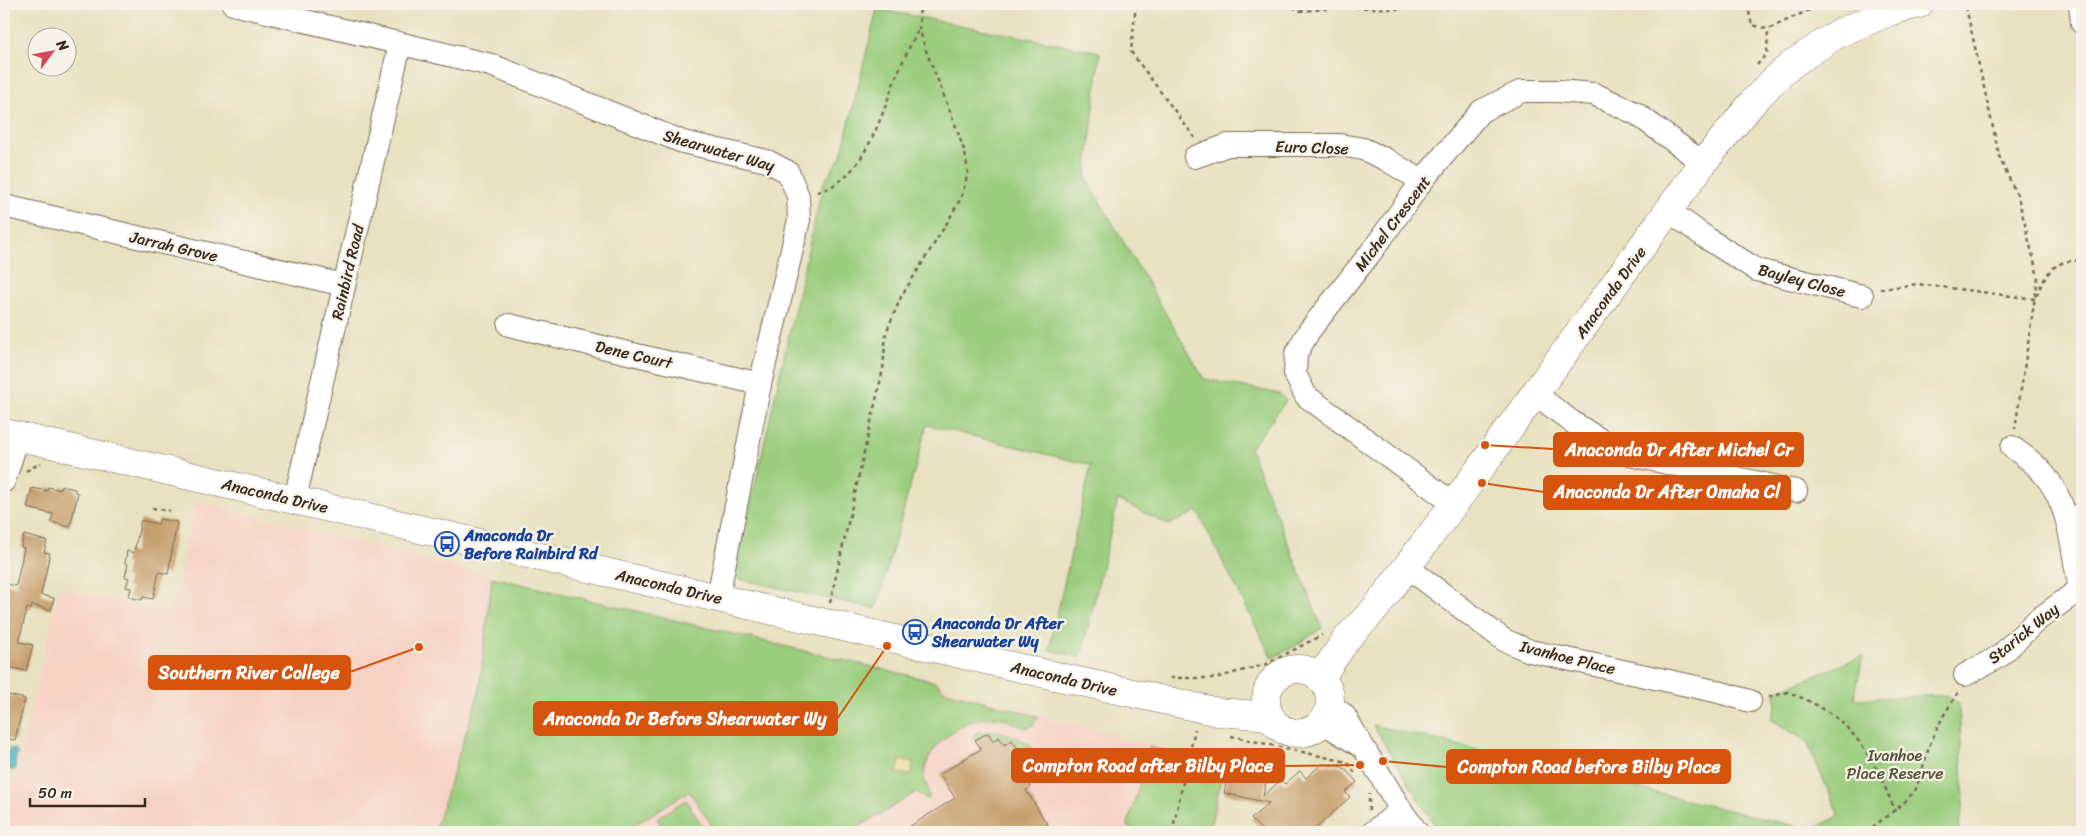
<svg xmlns="http://www.w3.org/2000/svg" width="2086" height="836" font-family="Sriracha,sans-serif">
<style>
.built{fill:#f6d2c4}
.green{fill:#9acd7d;stroke:#6a7c4e}
.sand{fill:#eeda9e;stroke:#94825e}
.water{fill:#3daeb8;stroke:#3c6c6b}
.building{fill:#c59e6a}
.lines{fill:none;stroke-linecap:round;stroke-linejoin:round}
.minor-casing{stroke:#776a56;stroke-width:24}
.major-casing{stroke:#776a56;stroke-width:29}
.path{stroke:#776a56;stroke-width:2.5;stroke-dasharray:4 4;stroke-linecap:butt}
.minor{stroke:#fff;stroke-width:22}
.major{stroke:#fff;stroke-width:28}
.labels{text-anchor:middle;stroke-width:4.5;stroke-linejoin:round;paint-order:stroke}
.street-label{font-size:16px;fill:#3b2a1e;stroke:#f7f3e8}
.transit-label{font-size:16px;font-weight:bold;fill:#164399;stroke:#f7f3e8;text-anchor:start}
.park-label{font-size:16px;fill:#535336;stroke:#f7f3e8}
.leader{fill:none;stroke:#d7540e;stroke-width:2}
.callout-dot{fill:#d7540e;stroke:#f7f3e8;stroke-width:2}
.callout{fill:#d7540e;stroke:#d7540e;stroke-width:2}
.callout-label{font-size:18px;text-anchor:middle;font-weight:bold;fill:#fff}
</style>
<rect width="100%" height="100%" fill="#f7f3e8"/>
<filter id="ink" filterUnits="userSpaceOnUse"><feTurbulence type="fractalNoise" baseFrequency=".02" numOctaves="2"/><feDisplacementMap in="SourceGraphic" scale="10" xChannelSelector="R" yChannelSelector="G"/><feConvolveMatrix kernelMatrix="1 2 1 2 8 2 1 2 1" color-interpolation-filters="sRGB"/></filter>
<filter id="wash" filterUnits="userSpaceOnUse"><feTurbulence type="fractalNoise" baseFrequency=".0096" numOctaves="4" result="noise"/><feDisplacementMap in="SourceGraphic" scale="20" xChannelSelector="R" yChannelSelector="G"/><feGaussianBlur stdDeviation="1.12" result="paint"/><feColorMatrix in="noise" values="0 0 0 0 0 0 0 0 0 0 0 0 0 0 0 0 0 1.4 0 .05"/><feComposite in="paint" operator="in"/></filter>
<g filter="url(#wash)">
<rect width="100%" height="100%" fill="#e7e1bf"/>
<polygon class="built" points="196,501 504,579 937,681 951,689 1052,719 1227,765 1212,832 4,832 59,588 170,613"/>
<g class="green">
<polygon points="877,9 1100,52 1086,178 1204,379 1280,394 1286,401 1250,449 1322,628 1294,647 1272,658 1197,511 1169,525 1118,500 1081,657 1049,650 1091,465 927,425 876,609 739,579 735,573 823,184 841,156"/>
<path d="M492 577 936 682 943 690 1039 717 1032 726 1026 728C1016 726 1007 717 995 717 966 717 932 740 925 769 922 779 930 788 929 799H925L917 792 859 827 862 832H843L840 828 833 832H716L689 791 623 832H434L479 692Z"/>
<polygon points="1863,656 1854,699 1947,695 1959,704 1964,804 1958,832 1439,832 1373,725 1811,830 1839,816 1807,742 1771,719 1776,706 1775,692"/>
<path d="M993 731C1008 733 1019 737 1032 747L1031 753 1024 758 1013 739 1005 743 1000 736 993 740 988 732 975 740 973 738 974 734 979 732Z"/>
<polygon points="1150,747 1224,766 1209,832 1144,832 1127,827"/>
<polygon points="686,800 706,832 666,832 657,818"/>
</g>
<polygon class="sand" points="900,760 913,762 911,775 897,773"/>
<polygon class="water" points="9,749 15,749 18,754 16,757 15,770 6,770 7,755"/>
<g id="blocks">
<g class="building">
<polygon points="61,486 75,489 75,492 78,493 70,527 51,522 53,514 27,508 32,488 47,491 48,487 60,490"/>
<polygon points="159,519 177,522 168,574 159,572 153,599 143,597 142,600 129,597 131,588 126,587 129,578 125,577 128,564 125,563 127,551 134,553 141,520 158,524"/>
<polygon points="24,535 47,541 44,552 50,553 41,595 54,598 51,610 32,605 31,609 27,608 19,642 33,645 26,671 4,666 4,589 5,589 7,584 16,586 24,548 21,547"/>
<polygon points="4,694 25,699 15,740 4,738"/>
<polygon points="988,733 993,741 999,737 1004,745 1012,740 1024,758 1016,762 1031,787 1026,790 1052,832 901,832 955,798 940,774 981,749 975,740"/>
<polygon points="1232,757 1270,766 1263,796 1281,780 1285,784 1300,771 1306,778 1322,764 1343,767 1357,782 1345,792 1350,797 1312,832 1264,832 1251,819 1269,803 1224,793"/>
</g>
</g>
</g>
<g filter="url(#ink)">
<use href="#blocks" fill-opacity="0" stroke="#776a56" stroke-width="1"/>
<g class="lines">
<defs>
<g id="minor">
<polyline points="233,4 491,65 683,142 767,161 788,172 798,196 799,220 760,384 718,597"/>
<polyline points="2080,4 2082,23"/>
<polyline points="1195,157 1228,145 1340,145 1363,149 1385,159 1422,181"/>
<polyline points="4,206 344,285"/>
<polyline points="1669,211 1708,239 1757,270 1862,296"/>
<polyline points="509,325 760,384"/>
<polyline points="1534,393 1572,422 1604,442 1635,456 1796,491"/>
<path d="M2012 447C2022 455 2034 462 2042 472 2071 504 2071 549 2080 589"/>
<polyline points="4,481 18,437"/>
<polyline points="295,499 400,44"/>
<polyline points="1454,504 1306,396 1295,374 1296,354 1309,331 1375,247 1422,181 1481,111 1522,91 1558,91 1594,94 1637,114 1703,163"/>
<polyline points="1407,567 1504,640 1530,651 1715,691 1750,701"/>
<polyline points="1965,675 2000,656 2036,621 2080,589 2082,591"/>
<polyline points="1330,704 1344,715 1401,810 1417,832"/>
<polyline points="1322,722 1359,745"/>
<polyline points="1373,832 1401,810"/>
</g>
<g id="major">
<polyline points="4,433 1055,676 1218,712 1270,716"/>
<circle cx="1298" cy="701" r="32"/>
<polyline points="1320,678 1348,637 1375,609 1454,504 1703,163 1753,102 1771,83 1792,64 1839,33 1891,11 1919,4"/>
</g>
</defs>
<use href="#minor" class="minor-casing"/>
<use href="#major" class="major-casing"/>
<g class="path">
<polyline points="1136,4 1131,52 1195,138"/>
<polyline points="1285,4 1301,11 1349,7 1394,9 1424,7 1432,4"/>
<polyline points="1747,4 1752,25 1768,29 1822,4"/>
<polyline points="1966,7 2000,159 2018,197 2038,277 2015,429"/>
<polyline points="1757,65 1767,53 1768,29"/>
<path d="M817 192C864 181 881 116 896 77 903 60 911 44 919 28"/>
<path d="M1880 289 1918 284 2035 299C2045 275 2053 258 2082 261"/>
<polyline points="26,471 41,463"/>
<polyline points="152,508 170,511"/>
<polyline points="830,603 883,369 886,333 901,297 947,223 961,198 968,173 965,153 955,124 925,48 919,27 920,4 975,4"/>
<polyline points="1170,678 1215,678 1267,664 1322,635"/>
<path d="M1769 697 1788 692C1800 697 1812 702 1823 709 1860 730 1880 773 1895 811"/>
<polyline points="1231,736 1347,762 1355,773"/>
<polyline points="1369,811 1369,794"/>
<polyline points="1172,832 1195,729"/>
<polyline points="1544,832 1572,830 1584,832"/>
<polyline points="1866,832 1903,804 1916,789 1930,744 1942,718 1959,691"/>
</g>
<use href="#minor" class="minor"/>
<use href="#major" class="major"/>
</g>
</g>
<defs>
<symbol id="bus-ring" viewBox="-11 -11 22 22"><circle r="9.5" fill="#f7f3e8" stroke="#1a4fb4" stroke-width="1.5"/><path d="M-5-6H5V4H4V6H2V4H-2V6H-4V4H-5ZM-3.5-4V0h7V-4ZM-3.5 1.2v1.5H-2V1.2ZM2 1.2v1.5H3.5V1.2Z" fill="#1a4fb4"/></symbol>
</defs>
<g fill-rule="evenodd">
<use href="#bus-ring" x="433" y="530" width="28" height="28"/>
<use href="#bus-ring" x="901" y="618" width="28" height="28"/>
</g>
<g class="labels">
<g class="street-label">
<text transform="translate(1312 147) rotate(2)" y="6">Euro Close</text>
<text transform="translate(719 150) rotate(16)" y="6">Shearwater Way</text>
<text transform="translate(1392 223) rotate(-53)" y="6">Michel Crescent</text>
<text transform="translate(174 246) rotate(13)" y="6">Jarrah Grove</text>
<text transform="translate(347 272) rotate(-77)" y="6">Rainbird Road</text>
<text transform="translate(1802 280) rotate(15)" y="6">Bayley Close</text>
<text transform="translate(1610 292) rotate(-54)" y="6">Anaconda Drive</text>
<text transform="translate(634 354) rotate(13)" y="6">Dene Court</text>
<text transform="translate(275 495) rotate(13)" y="6">Anaconda Drive</text>
<text transform="translate(669 586) rotate(13)" y="6">Anaconda Drive</text>
<text transform="translate(2023 633) rotate(-39)" y="6">Starick Way</text>
<text transform="translate(1568 657) rotate(14)" y="6">Ivanhoe Place</text>
<text transform="translate(1064 678) rotate(13)" y="6">Anaconda Drive</text>
</g>
<g class="transit-label">
<text x="464" y="541">Anaconda Dr<tspan x="464" dy="18">Before Rainbird Rd</tspan></text>
<text x="932" y="629">Anaconda Dr After<tspan x="932" dy="18">Shearwater Wy</tspan></text>
</g>
<g class="park-label">
<text x="1895" y="761">Ivanhoe<tspan x="1895" dy="18">Place Reserve</tspan></text>
</g>
</g>
<path class="leader" d="M1485 445L1554 449M1482 483L1544 492M419 647L350 672M887 646L837 719M1360 765L1284 766M1383 761L1447 767"/>
<g class="callout-dot">
<circle cx="1485" cy="445" r="5"/>
<circle cx="1482" cy="483" r="5"/>
<circle cx="419" cy="647" r="5"/>
<circle cx="887" cy="646" r="5"/>
<circle cx="1360" cy="765" r="5"/>
<circle cx="1383" cy="761" r="5"/>
</g>
<g class="callout">
<rect x="1554" y="433" width="249" height="33" rx="5"/>
<rect x="1544" y="476" width="246" height="33" rx="5"/>
<rect x="149" y="656" width="201" height="33" rx="5"/>
<rect x="534" y="702" width="303" height="33" rx="5"/>
<rect x="1012" y="749" width="272" height="33" rx="5"/>
<rect x="1447" y="750" width="283" height="33" rx="5"/>
</g>
<g class="callout-label">
<text x="1679" y="456">Anaconda Dr After Michel Cr</text>
<text x="1667" y="498">Anaconda Dr After Omaha Cl</text>
<text x="249" y="679">Southern River College</text>
<text x="685" y="725">Anaconda Dr Before Shearwater Wy</text>
<text x="1148" y="772">Compton Road after Bilby Place</text>
<text x="1589" y="773">Compton Road before Bilby Place</text>
</g>
<rect width="2086" height="836" fill="none" stroke="#f7f3e8" stroke-width="20"/>
<g transform="translate(52 52) rotate(58)"><circle r="24" fill="#f7f3e8" stroke="#aca397"/>
<path d="M0-4L9 19L0 12L-9 19Z" fill="#d1495b"/>
<text y="-8" font-size="14" font-weight="bold" text-anchor="middle" fill="#3b2a1e">N</text>
</g>
<path d="M30 798v8h115v-8" fill="none" stroke="#3b2a1e" stroke-width="2.5"/>
<text x="38" y="798" font-size="15" fill="#3b2a1e" stroke="#f7f3e8" stroke-width="4" paint-order="stroke">50 m</text>
</svg>
